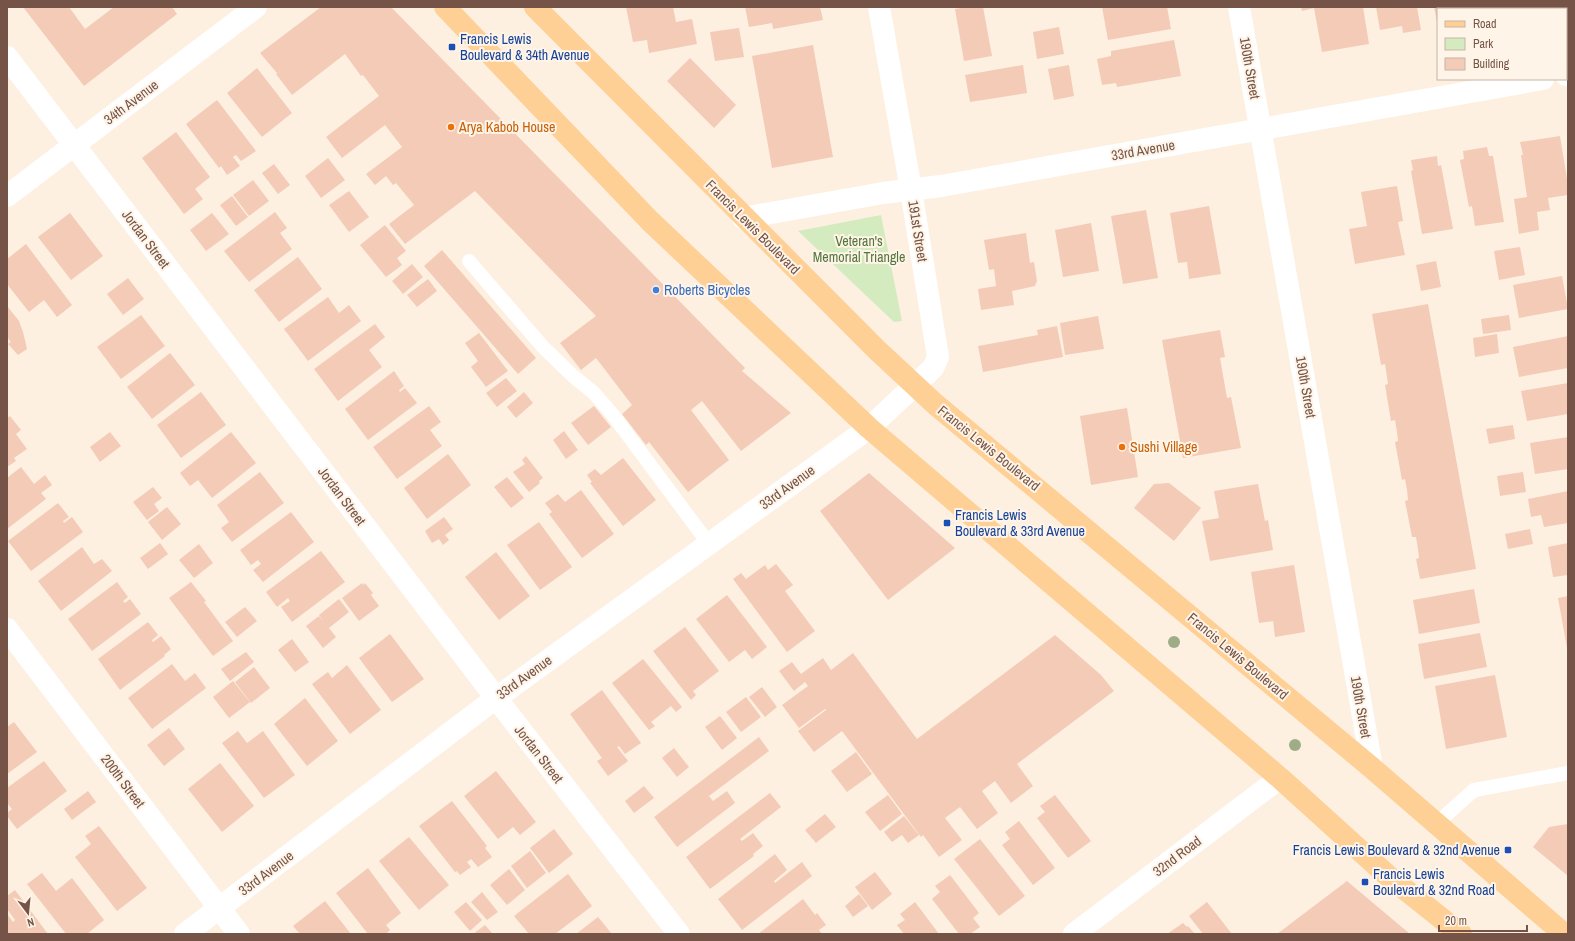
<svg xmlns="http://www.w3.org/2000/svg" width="1575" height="941" font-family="'Archivo Narrow',sans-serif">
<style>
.green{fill:#d4ebbf}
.building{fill:#f4cbb7}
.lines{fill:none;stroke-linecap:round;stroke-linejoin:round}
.service{stroke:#fff;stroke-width:14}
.minor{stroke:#fff;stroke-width:22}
.primary{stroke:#ffd096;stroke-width:22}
.tree{fill:#9fad86}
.transit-dot{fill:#1a4fb4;stroke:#fff4e8;stroke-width:1.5}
.food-dot{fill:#e8710a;stroke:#fff4e8;stroke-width:1.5}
.shop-dot{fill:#3f7fe0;stroke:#fff4e8;stroke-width:1.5}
.labels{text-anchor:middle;stroke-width:4;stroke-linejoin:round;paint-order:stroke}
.transit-label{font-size:14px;fill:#164399;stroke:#fff4e8;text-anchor:start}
.street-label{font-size:14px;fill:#755447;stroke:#fff4e8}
.food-label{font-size:14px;fill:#c56008;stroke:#fff4e8;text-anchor:start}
.park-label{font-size:14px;fill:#52763c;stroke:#fff4e8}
.shop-label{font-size:14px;fill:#366cbe;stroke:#fff4e8;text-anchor:start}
</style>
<rect width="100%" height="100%" fill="#fdf0e1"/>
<polygon class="green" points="881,215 902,321 894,322 798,231"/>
<g class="building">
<polygon points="23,7 69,7 85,29 114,7 172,7 177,14 84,86"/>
<polygon points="321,7 391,7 745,368 742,371 791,413 741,451 702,401 691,410 729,460 688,492 649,442 646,445 622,414 632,405 596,358 581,370 560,343 596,316 475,191 405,244 389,224 414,205 396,183 393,185 386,176 375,185 366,174 402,147 385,125 342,158 326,137 379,96 363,75 361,76 345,54 292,95 276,74 283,69 277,73 260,53"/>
<polygon points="626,7 673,7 676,22 692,19 697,44 649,53 647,40 633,42"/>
<polygon points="745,7 820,7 823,20 773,29 772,23 749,27"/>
<polygon points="967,7 983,7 992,56 964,61 955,9"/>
<polygon points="1102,7 1167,7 1171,29 1108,40"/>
<polygon points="1301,7 1363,7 1369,44 1322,52 1314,8 1302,11"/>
<polygon points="1376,7 1417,7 1421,30 1403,33 1402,26 1380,30"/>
<polygon points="1434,7 1468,7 1468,9 1438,9 1437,22"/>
<rect x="1482" y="7" width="35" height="2"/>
<polygon points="1059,27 1064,54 1037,59 1033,32"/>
<polygon points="739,28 744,57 715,61 710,32"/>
<polygon points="1174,40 1181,76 1117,87 1116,83 1102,85 1097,59 1111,56 1111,51"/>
<polygon points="813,45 833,157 772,168 752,56"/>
<polygon points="690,58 736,105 714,128 667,81"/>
<polygon points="1023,65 1027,93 970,102 965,75"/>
<polygon points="1069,65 1074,96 1054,100 1048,69"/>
<polygon points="257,68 292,113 262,137 227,93"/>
<polygon points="217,100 256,151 241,161 236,155 233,157 240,166 227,175 221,166 219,168 186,124"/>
<polygon points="176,132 210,177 195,189 203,199 184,214 142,158"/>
<polygon points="1560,136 1568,185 1568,195 1548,198 1550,210 1537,212 1539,230 1519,234 1514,199 1527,197 1521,155 1523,155 1520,142"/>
<polygon points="1487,147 1489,156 1493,156 1504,222 1475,226 1472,206 1469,207 1460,160 1464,159 1463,151"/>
<polygon points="1437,156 1438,166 1441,165 1453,229 1422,234 1411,171 1413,170 1411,160"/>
<polygon points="328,158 345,180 321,198 305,176"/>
<polygon points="274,164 290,185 278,194 262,173"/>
<polygon points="253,180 269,201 249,216 233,195"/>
<polygon points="1397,186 1403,221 1398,222 1405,255 1355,264 1349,229 1367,226 1361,192"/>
<polygon points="349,191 369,217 349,232 329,205"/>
<polygon points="232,196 248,217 236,226 220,205"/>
<polygon points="1209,206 1221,274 1189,279 1187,262 1178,263 1170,213"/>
<polygon points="1146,210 1158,278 1123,284 1111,216"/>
<polygon points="275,212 287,228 280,233 292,249 249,282 224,251"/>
<polygon points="70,213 103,256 71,280 38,237"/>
<polygon points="212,213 229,234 206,251 190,230"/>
<polygon points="1091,223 1099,271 1063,277 1055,230"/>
<polygon points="385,225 406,251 397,258 402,265 386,277 360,245"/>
<polygon points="1026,233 1030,263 1034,262 1037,281 1035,286 1012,291 1014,305 981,310 978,289 996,286 994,269 989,270 984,240"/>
<polygon points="26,244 72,305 57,317 44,300 29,312 7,284 7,259"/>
<polygon points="1520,247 1525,275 1499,280 1494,251"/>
<polygon points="442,250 536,358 518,374 424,266"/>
<polygon points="298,257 322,289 279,322 254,290"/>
<polygon points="1436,261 1441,287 1421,291 1416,265"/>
<polygon points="412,264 423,277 403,294 392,281"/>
<polygon points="1562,276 1568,309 1519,318 1513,285"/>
<polygon points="128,278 144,299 123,315 107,294"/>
<polygon points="428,279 437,291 417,307 407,295"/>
<polygon points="328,297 339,313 349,305 361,321 308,361 284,329"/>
<polygon points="1428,304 1476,569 1420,579 1416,559 1419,558 1418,549 1416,537 1412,537 1405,501 1408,500 1407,490 1405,479 1402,480 1395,442 1398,441 1397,432 1395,420 1391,421 1385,385 1388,384 1385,364 1381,365 1372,314"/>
<polygon points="7,306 19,321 23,332 27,349 18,355 8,344 11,342 7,337"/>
<polygon points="141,315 165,346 121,379 97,347"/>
<polygon points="1509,315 1511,330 1483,334 1481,319"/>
<polygon points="1098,316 1104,349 1065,355 1060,323"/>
<polygon points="375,324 385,337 369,350 382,367 338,401 314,369"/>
<polygon points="1057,326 1063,357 983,372 978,346 1038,335 1037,330"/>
<polygon points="1220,330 1225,357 1220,358 1227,398 1231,397 1241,448 1183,458 1162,340"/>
<polygon points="479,333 508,371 486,387 471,367 478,361 465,343"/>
<polygon points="1497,334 1499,353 1475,357 1473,338"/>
<polygon points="1568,336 1568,368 1519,377 1513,347"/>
<polygon points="170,353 195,385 152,419 127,387"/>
<polygon points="394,371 404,386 399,390 400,392 405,388 417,403 368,440 345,409"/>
<polygon points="506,378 517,391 497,407 486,393"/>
<polygon points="1568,383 1568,414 1527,421 1521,391"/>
<polygon points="201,392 226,425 181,458 157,425"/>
<polygon points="524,392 533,403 516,418 507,407"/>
<polygon points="429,406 441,422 430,430 442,446 397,479 373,447"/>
<polygon points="594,406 611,427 588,445 571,423"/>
<polygon points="1127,408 1138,477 1091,485 1080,416"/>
<polygon points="10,416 21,430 16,434 27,449 14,458 16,461 7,467 7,418"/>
<polygon points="1513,425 1515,439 1489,444 1486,429"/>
<polygon points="564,431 578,450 566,459 553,440"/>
<polygon points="110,432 121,446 100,462 90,447"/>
<polygon points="231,432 256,463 212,498 198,480 190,486 180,473"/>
<polygon points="1568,437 1568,469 1535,474 1530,443"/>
<polygon points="448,454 471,485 427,519 404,488"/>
<polygon points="526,456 543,478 539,481 540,483 529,492 513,472 525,464 522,460"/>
<polygon points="623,458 656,500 623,526 590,483 592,482 587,475 595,469 601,475"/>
<polygon points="21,467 34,484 45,475 52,485 41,493 46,499 7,529 7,478"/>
<polygon points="260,472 284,503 232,542 221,528 229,522 217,505"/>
<polygon points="1523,472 1526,492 1500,496 1497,476"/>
<polygon points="869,473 955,548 888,600 820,511"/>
<polygon points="507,477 524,498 511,508 494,487"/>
<polygon points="1169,483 1201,508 1174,541 1134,508 1154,484"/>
<polygon points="1258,484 1265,521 1268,520 1273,550 1210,561 1202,521 1219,518 1214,491"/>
<polygon points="153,487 162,498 154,504 159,511 147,520 133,502"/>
<polygon points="581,490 614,534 582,558 549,514 552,512 545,503 558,494 565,502"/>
<polygon points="1568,491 1568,523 1544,527 1541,515 1531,517 1528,499"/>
<polygon points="58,503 69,517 63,521 64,523 72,517 83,532 31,571 8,541"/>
<polygon points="167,507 181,524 162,540 148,522"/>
<polygon points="291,512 314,542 263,582 253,570 261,564 258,560 251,565 240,550"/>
<polygon points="444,517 453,529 445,535 449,540 443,545 439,539 432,543 425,531"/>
<polygon points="539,522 572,567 540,590 507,545"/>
<polygon points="1530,529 1533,544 1508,549 1505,534"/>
<polygon points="160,543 168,554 148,569 140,558"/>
<polygon points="1568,543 1568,575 1553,577 1548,547"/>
<polygon points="199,544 213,563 194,578 179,560"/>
<polygon points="82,547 94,564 102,559 112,571 61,611 38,581"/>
<polygon points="321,551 345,582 292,622 281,607 290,601 288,598 277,607 266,592"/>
<polygon points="496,552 530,596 499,620 465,577"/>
<polygon points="776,564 793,585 785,591 815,631 787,652 733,579 741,573 746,579 765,565 768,570"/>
<polygon points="1294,565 1305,632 1275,637 1273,621 1259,623 1251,572"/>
<polygon points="117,582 128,597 123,601 125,603 130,599 141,614 92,651 68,619"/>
<polygon points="191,582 206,601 204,602 233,641 213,656 169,598"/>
<polygon points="362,583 363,585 365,583 373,593 371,595 379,606 359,621 342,598"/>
<polygon points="1474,589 1480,623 1419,634 1413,600"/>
<polygon points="727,595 767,647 752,659 745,650 729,662 696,619"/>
<polygon points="1568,596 1568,648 1567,648 1558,598"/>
<polygon points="339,599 349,612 329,628 336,637 323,648 306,626 319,616 324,622 319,615"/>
<polygon points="245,607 257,621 237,637 225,622"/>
<polygon points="148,622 158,635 152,640 153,642 161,636 171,649 164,655 165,656 120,690 98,659"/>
<polygon points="685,627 719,671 693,691 696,695 691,700 653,651"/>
<polygon points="1480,633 1487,667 1424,679 1418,644"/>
<polygon points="390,634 424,679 392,702 359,658"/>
<polygon points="1055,635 1101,675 1114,691 1017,764 1033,786 1011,803 995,781 982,791 998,813 977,829 960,807 945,818 962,840 939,857 923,835 921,837 842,731 814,752 798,731 826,710 825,709 799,728 782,705 808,686 805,682 794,691 779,671 792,662 801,674 823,658 831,670 853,653 917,739"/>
<polygon points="292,639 309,662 295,672 278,650"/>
<polygon points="246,652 254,662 230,681 221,669"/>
<polygon points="643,659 682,707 676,712 671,706 651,722 655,726 649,730 612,683"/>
<polygon points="172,664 185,681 195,673 206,688 152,729 128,698"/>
<polygon points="347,665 381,710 350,734 312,684 328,672 332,678"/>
<polygon points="254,667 270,688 251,703 235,682"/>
<polygon points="1495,675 1507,737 1446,749 1435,686"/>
<polygon points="233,681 250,702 229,718 213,697"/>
<polygon points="762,687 777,707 765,717 749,697"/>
<polygon points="602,690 641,743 625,754 619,746 617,747 628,761 608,776 597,761 602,758 570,714"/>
<polygon points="746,697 761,717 741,732 726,712"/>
<polygon points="305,698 338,741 307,766 274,724"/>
<polygon points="720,716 737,738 722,750 705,727"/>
<polygon points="14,722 37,752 7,774 7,727"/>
<polygon points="169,728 185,749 164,766 147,745"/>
<polygon points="238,731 247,743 263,731 295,775 264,798 222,743"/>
<polygon points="759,737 769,751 709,796 713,801 727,791 735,803 677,847 654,817"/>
<polygon points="674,748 689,767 677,777 662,758"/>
<polygon points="856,752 872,774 847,792 831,771"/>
<polygon points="44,761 67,791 17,829 7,816 7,813 12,809 7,803 7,788"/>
<polygon points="220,763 254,806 222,832 188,789"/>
<polygon points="496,771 536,822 520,835 513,827 498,839 464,796"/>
<polygon points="644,786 654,798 634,813 625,801"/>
<polygon points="88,791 96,802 72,820 64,809"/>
<polygon points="770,793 781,807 740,839 742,841 753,833 763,846 753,854 754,856 710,889 686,857"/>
<polygon points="888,795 902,814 880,831 865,812"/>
<polygon points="1055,795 1091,841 1068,858 1037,818 1045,812 1040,806"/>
<polygon points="452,801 487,846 485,848 492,857 478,867 471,859 467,862 471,867 460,875 457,871 455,872 419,826"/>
<polygon points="825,814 836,827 816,843 805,830"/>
<polygon points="904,816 919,835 908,843 902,835 892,842 884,832"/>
<polygon points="1019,821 1055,868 1033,885 1002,845 1010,839 1005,832"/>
<polygon points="1568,824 1568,876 1533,847 1549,827"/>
<polygon points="99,826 147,888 117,911 75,857 91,844 85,836"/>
<polygon points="554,829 573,854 549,873 530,848"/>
<polygon points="409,837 449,885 419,910 379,861"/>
<polygon points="980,839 1025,896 999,916 954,859"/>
<polygon points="530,851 546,873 527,888 511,866"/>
<polygon points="775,854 787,870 774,881 775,883 802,862 812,876 742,930 718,899"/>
<polygon points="368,868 401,913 386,925 390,930 386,934 368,934 336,893"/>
<polygon points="509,869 525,890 507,905 490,885"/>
<polygon points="875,872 892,894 872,910 855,887"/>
<polygon points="42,873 56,891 72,878 104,920 87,934 66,934 27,884"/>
<polygon points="568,874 592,906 555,934 529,934 514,916"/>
<polygon points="950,875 979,913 973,918 980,927 970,934 959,934 932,899 940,892 935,886"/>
<polygon points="1347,881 1410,934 1277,934"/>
<polygon points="15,890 48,934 7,934 7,914 13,922 15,920 7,909 7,896"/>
<polygon points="482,892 498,912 487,920 471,902"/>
<polygon points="859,894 868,906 853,917 845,906"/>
<polygon points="803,899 815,915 817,913 826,925 819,930 822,934 758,934"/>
<polygon points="325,901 351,934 300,934 293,926"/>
<polygon points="466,902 482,920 470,931 454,912"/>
<polygon points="915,902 939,934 904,934 897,925 905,920 900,914"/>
<polygon points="1207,902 1232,934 1203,934 1189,916"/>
<polygon points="598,917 612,934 576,934"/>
<polygon points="1183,923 1187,927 1188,926 1195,934 1167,934"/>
<polygon points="485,925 493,934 473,934"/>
</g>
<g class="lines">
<g class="service">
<polyline points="469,261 543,347 573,376 594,393 613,415 709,544"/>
<polyline points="1437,823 1474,790 1568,773"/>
</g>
<g class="minor">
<polyline points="1239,7 1372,768"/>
<polyline points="7,57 496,698 679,934"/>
<polyline points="1566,75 1568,75"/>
<polyline points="7,196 256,7"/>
<polyline points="743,218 883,193 941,186 1543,79"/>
<polyline points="7,629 239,934"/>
<polyline points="185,934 496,698 869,428 933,368 938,357 911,190 879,7"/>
<polyline points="1074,934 1280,778"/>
</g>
<g class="primary">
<polyline points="445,7 650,221 869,428 1280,778 1387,875 1461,934"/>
<polyline points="535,7 877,350 935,404 1372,768 1564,934"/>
</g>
</g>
<g class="tree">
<circle cx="1174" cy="642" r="6"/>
<circle cx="1295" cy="745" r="6"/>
</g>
<g class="transit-dot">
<rect x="448" y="43" width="8" height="8" rx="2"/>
<rect x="943" y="519" width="8" height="8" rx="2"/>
<rect x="1504" y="846" width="8" height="8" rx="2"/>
<rect x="1361" y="878" width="8" height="8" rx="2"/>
</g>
<g class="food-dot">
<circle cx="451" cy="127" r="4"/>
<circle cx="1122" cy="447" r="4"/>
</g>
<circle class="shop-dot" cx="656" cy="290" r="4"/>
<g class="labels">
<g class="transit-label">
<text x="460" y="44">Francis Lewis<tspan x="460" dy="16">Boulevard &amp; 34th Avenue</tspan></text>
<text x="955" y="520">Francis Lewis<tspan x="955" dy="16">Boulevard &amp; 33rd Avenue</tspan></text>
<text x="1500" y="855" text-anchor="end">Francis Lewis Boulevard &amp; 32nd Avenue</text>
<text x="1373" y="879">Francis Lewis<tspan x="1373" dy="16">Boulevard &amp; 32nd Road</tspan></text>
</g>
<g class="street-label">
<text transform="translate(1250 68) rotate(80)" y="5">190th Street</text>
<text transform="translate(131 102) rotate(-37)" y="5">34th Avenue</text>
<text transform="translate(1143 150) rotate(-10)" y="5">33rd Avenue</text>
<text transform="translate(753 227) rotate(45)" y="5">Francis Lewis Boulevard</text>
<text transform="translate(918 231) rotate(81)" y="5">191st Street</text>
<text transform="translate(146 239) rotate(53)" y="5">Jordan Street</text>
<text transform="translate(1306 387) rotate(80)" y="5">190th Street</text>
<text transform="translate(989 448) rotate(39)" y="5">Francis Lewis Boulevard</text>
<text transform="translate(787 487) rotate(-36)" y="5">33rd Avenue</text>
<text transform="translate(342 496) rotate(53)" y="5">Jordan Street</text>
<text transform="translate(1238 656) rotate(40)" y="5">Francis Lewis Boulevard</text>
<text transform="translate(524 677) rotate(-36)" y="5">33rd Avenue</text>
<text transform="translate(1361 707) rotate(80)" y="5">190th Street</text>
<text transform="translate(539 754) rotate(52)" y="5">Jordan Street</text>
<text transform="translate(123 781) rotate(53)" y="5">200th Street</text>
<text transform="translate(1177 856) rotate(-37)" y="5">32nd Road</text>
<text transform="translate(266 873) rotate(-37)" y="5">33rd Avenue</text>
</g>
<g class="food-label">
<text x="459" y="132">Arya Kabob House</text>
<text x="1130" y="452">Sushi Village</text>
</g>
<g class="park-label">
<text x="859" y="246">Veteran's<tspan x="859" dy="16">Memorial Triangle</tspan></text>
</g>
<g class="shop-label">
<text x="664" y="295">Roberts Bicycles</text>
</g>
</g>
<rect width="1575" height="941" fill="none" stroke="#755447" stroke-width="16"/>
<rect x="1437" y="8" width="130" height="72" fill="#fff4e8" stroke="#c8b4a8"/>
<rect x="1445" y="21" width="20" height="6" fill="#ffd096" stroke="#c8b4a8"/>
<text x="1473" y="28" font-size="12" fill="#755447">Road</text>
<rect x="1445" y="38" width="20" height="12" fill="#d4ebbf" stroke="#c8b4a8"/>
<text x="1473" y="48" font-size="12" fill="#755447">Park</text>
<rect x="1445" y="58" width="20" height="12" fill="#f4cbb7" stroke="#c8b4a8"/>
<text x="1473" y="68" font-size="12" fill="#755447">Building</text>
<g transform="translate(28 913) rotate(164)" stroke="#fff4e8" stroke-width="3" paint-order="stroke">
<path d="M0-3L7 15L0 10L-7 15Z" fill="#755447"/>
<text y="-6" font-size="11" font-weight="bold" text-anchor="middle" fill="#755447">N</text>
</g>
<path d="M1439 925v6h88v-6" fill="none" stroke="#755447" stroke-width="2"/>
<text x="1445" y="925" font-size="12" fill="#755447" stroke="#fff4e8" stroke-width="3" paint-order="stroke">20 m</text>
</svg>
